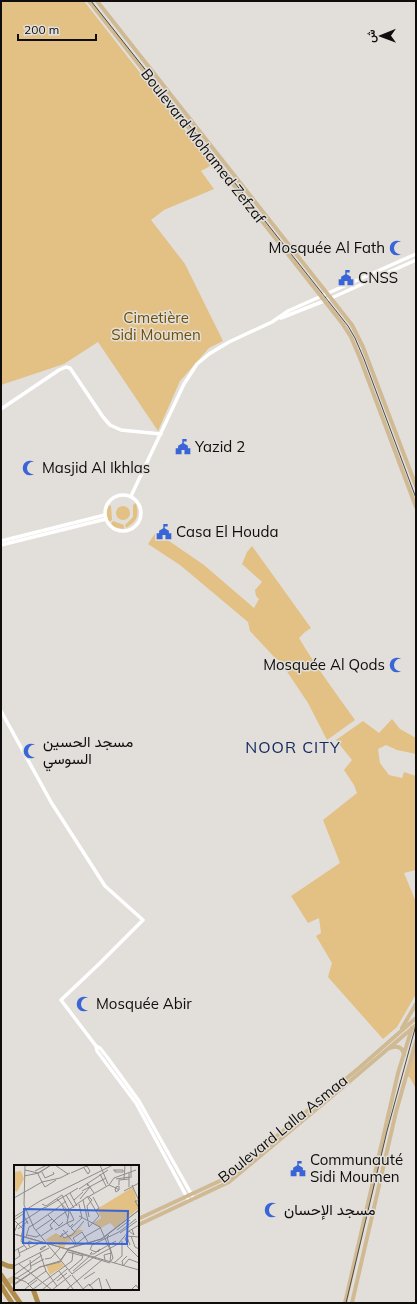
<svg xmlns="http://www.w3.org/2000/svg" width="417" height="1304" font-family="Mulish,Vazirmatn,sans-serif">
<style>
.green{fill:#e3c084}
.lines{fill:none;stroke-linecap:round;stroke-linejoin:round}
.minor{stroke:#fff;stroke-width:3.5}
.major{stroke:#d0ba94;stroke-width:4}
.highway{stroke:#b08c4c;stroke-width:5}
.tram{stroke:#4c4b49;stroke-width:1}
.labels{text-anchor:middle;stroke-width:3;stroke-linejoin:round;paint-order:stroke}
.street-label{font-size:15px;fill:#0f0e0d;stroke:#e2dfdb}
.poi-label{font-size:15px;fill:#0f0e0d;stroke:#e2dfdb;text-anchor:start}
.park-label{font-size:15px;fill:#6f4f06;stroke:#e2dfdb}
.neighbourhood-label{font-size:16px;letter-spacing:1px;fill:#12275d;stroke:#e2dfdb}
.inset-road{fill:none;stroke:#8e8b89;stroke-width:1}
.view{fill:#3965d6;fill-opacity:0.15;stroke:#3965d6;stroke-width:2}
.inset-edge{fill:none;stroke:#0f0e0d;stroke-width:2}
</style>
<rect width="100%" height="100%" fill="#e2dfdb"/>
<g class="green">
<polygon points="1,1 84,1 212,165 201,171 214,189 164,210 151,220 185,264 223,341 209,348 180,381 158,431 98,342 64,364 1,385"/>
<path d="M136 503C139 515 138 521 126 528L125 525 133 517V505Z"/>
<path d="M108 505 111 506 112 520 109 522C105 516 105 511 108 505Z"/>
<circle cx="123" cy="513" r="7"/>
<polygon points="113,521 124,525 124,529 113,527 111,524"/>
<path d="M156 532 204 565 254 608 259 599 256 596 255 590 262 582 242 564 247 552 252 546 311 628 305 632 299 638C316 667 336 693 355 720L327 740 308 703 280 661 275 658 250 631 248 622 180 565 148 544Z"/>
<polygon points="392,719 400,729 416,738 416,754 397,750 386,745 378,749 380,763 389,775 402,778 404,772 416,776 416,870 404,873 416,902 416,994 397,1027 383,1039 328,977 332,963 316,936 321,933 319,918 308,923 291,896 340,863 323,820 357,793 354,785 344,770 352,760 336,740 363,721 379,733"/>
<polygon points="416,1044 416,1089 410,1078 406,1075"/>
</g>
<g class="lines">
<g class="minor">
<polyline points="281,318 329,299 416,260"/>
<polyline points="1,409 59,370 66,367 70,368 103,417 110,425 121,430 161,434"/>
<circle cx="123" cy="513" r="18"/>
<polyline points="131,496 184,384 197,364 209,354 229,342 272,322 288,311 416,254"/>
<polyline points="1,541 105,515"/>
<polyline points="1,545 106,519"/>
<polyline points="1,711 51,802 105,886 143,920 99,964 61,1000 96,1046 97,1051 136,1103 189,1201"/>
<polyline points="96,1046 100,1048 107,1057 139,1101 194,1199"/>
</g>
<g class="major">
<polyline points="89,1 342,323 351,337 360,358 416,507"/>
<polyline points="97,1 352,325 363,347 416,486"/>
<polyline points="402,1028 416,1004"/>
<path d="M390 1048C397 1045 403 1047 404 1055"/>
<polyline points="138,1219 226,1178 359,1068 416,1018"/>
<polyline points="138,1225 229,1182 343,1087 416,1025"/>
<polyline points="1,1284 15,1277"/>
<polyline points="1,1287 15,1280"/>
<polyline points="345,1303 398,1073 412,1028"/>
<polyline points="352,1303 396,1112 416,1041"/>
</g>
<g class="highway">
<polyline points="1,1263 8,1266 15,1267"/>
<polyline points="1,1275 20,1303"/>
<polyline points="1,1286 12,1303"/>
<polyline points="33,1289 38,1303"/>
</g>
<g class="tram">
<polyline points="91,1 348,326 355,338 364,359 416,498"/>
<polyline points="346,1303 387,1131 416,1025"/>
</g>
</g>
<defs>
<symbol id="mosque-bare" viewBox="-9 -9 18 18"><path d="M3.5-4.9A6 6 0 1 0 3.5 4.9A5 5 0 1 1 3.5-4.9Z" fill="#3965d6" stroke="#e2dfdb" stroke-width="2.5" paint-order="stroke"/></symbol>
<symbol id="civic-bare" viewBox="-9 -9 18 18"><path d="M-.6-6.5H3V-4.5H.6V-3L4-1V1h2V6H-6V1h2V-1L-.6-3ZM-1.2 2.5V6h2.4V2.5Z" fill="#3965d6" stroke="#e2dfdb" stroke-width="2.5" paint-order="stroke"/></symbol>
</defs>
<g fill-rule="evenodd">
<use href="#mosque-bare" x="386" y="237" width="22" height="22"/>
<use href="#civic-bare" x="335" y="267" width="22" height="22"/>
<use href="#civic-bare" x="172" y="436" width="22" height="22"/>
<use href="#mosque-bare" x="19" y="457" width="22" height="22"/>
<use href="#civic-bare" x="153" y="521" width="22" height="22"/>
<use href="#mosque-bare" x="386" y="654" width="22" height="22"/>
<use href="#mosque-bare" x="20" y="740" width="22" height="22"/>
<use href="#mosque-bare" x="73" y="993" width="22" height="22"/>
<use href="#civic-bare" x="287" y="1158" width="22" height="22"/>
<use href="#mosque-bare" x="261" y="1199" width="22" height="22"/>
</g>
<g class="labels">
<g class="street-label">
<text transform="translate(203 146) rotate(52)" y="5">Boulevard Mohamed Zefzaf</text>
<text transform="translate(283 1129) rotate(-39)" y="5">Boulevard Lalla Asmaa</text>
</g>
<g class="poi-label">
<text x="385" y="253" text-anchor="end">Mosquée Al Fath</text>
<text x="358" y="283">CNSS</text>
<text x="195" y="452">Yazid 2</text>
<text x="42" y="473">Masjid Al Ikhlas</text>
<text x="176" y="537">Casa El Houda</text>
<text x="385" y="670" text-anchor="end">Mosquée Al Qods</text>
<text x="43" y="747">مسجد الحسين<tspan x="43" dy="17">السوسي</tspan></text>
<text x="96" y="1009">Mosquée Abir</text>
<text x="310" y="1165">Communauté<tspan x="310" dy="17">Sidi Moumen</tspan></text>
<text x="284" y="1215">مسجد الإحسان</text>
</g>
<g class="park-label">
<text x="156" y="323">Cimetière<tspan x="156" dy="17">Sidi Moumen</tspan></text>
</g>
<g class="neighbourhood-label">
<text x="293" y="753">NOOR CITY</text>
</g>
</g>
<g transform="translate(14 1165)">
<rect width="125" height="125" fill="#e2dfdb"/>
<path d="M7 6 10 14 3 27 0 25V7ZM119 22 125 43 101 63 96 58 87 63 79 58 87 53 83 44ZM70 57 65 65H70L56 73 55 81 54 75 50 83 44 81V77L39 80 31 75 42 68 50 73 64 65ZM47 97 50 101 36 110 32 100Z" fill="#e3c084"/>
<path class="inset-road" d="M11 0 10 40 20 63 58 109M41 0 54 9M86 0 94 19M70 3 74 9 76 6 73 1M11 5 24 8 37 0M99 5H109V7H101V5M21 6 33 0M28 7 31 13 40 9 39 7M57 8 75 0M115 8V22M24 9 28 17 46 13 56 8M86 9 92 21M10 11 25 8 37 0M117 13V0M102 14 116 12M110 14 111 0M28 17 31 22 42 15M95 20 102 23 105 25 102 27 101 24 102 23V22L105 21V25M105 20V15L115 14M118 20 125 36M74 21 73 18 80 28M65 24 94 5M68 26 92 13M110 26 125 18M56 28 63 41M48 30 60 55 53 58 56 62 59 59M52 30 60 43M73 31 85 51 75 62 74 57M74 32 95 20 100 13 122 5M75 32 78 35 73 41 75 52M79 32 85 43 81 46M0 33 28 17M66 34 76 22M60 35 69 27M69 35 74 56M125 36H121L125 43M28 39 32 41 48 30M48 40 54 53M31 43 64 23M42 44 52 36M34 50 45 61 49 57M65 51 86 62 97 87 96 97M0 52 26 36 99 0M0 55 9 49 14 59M0 55 9 64M19 60 42 44M4 64 14 56M38 64 36 60 43 53 73 32M22 65 38 54M41 65 53 58 55 47 43 34M49 65 61 79M103 65 116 55M1 66 3 60 31 42M115 66 120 70 118 64M61 67 57 63 68 53 65 39M105 67 122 54M49 68 46 72 54 66M106 68 123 56M0 69 125 105M0 69 53 84 87 74 125 45M13 70 22 72 26 70M48 70 50 73 58 70 70 56M95 70 93 72 99 93 97 96M27 71 39 63M112 71 125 72M117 71 121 82 125 84M7 72 10 60M8 72 7 76 13 84M12 72 15 62 19 60M62 78 59 73 68 67 74 77M15 79 19 78 15 76 14 79 16 82M32 81 27 85 26 84 29 82ZM60 81 72 71 86 63M113 81 125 93M114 81 111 73 113 72 116 80M76 85 78 80 105 67M77 85 82 87 102 76M0 86 11 80M54 87 69 91M78 87 76 89H80L86 84 84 87M5 88 28 77M26 88 32 106 43 121M80 92 104 79 115 66 125 60M31 94 37 93 46 83M0 95 6 91 4 84M91 95 90 90 97 88M100 98 108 91V76M5 99 38 125M0 101 35 83M17 101 30 94M109 101 115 94 125 98M109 101 108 96 113 91M55 105 68 94 69 90M45 106 59 124M59 106 76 91M58 109 80 92M0 110 28 90M58 110 70 125M0 112 12 117 19 124M70 114 81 107M92 114 97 125M0 115 17 104 16 95M43 116 53 108M0 119 26 102 46 96 54 85 96 98M14 119 32 106M0 120 26 102 46 97 55 83 88 74 125 45M75 121 85 113 88 125M11 124 23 115M69 124 75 119 80 125M18 125 58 96 59 87M28 125 53 104M38 125 57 110M52 125 88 95M117 125 122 120 125 124"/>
<path class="view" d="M10 44 114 46 113 79 9 78Z"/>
<rect width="125" height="125" class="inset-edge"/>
</g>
<rect width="417" height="1304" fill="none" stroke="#0f0e0d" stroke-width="4"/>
<g transform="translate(381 36) rotate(269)" stroke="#e2dfdb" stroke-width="3" paint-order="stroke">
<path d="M0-3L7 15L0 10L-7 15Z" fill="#0f0e0d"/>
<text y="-6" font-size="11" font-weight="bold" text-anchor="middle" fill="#0f0e0d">ش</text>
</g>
<path d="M18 34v6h78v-6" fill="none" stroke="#0f0e0d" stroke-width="2"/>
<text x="24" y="34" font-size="12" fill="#0f0e0d" stroke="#e2dfdb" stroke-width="3" paint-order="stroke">200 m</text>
</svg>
